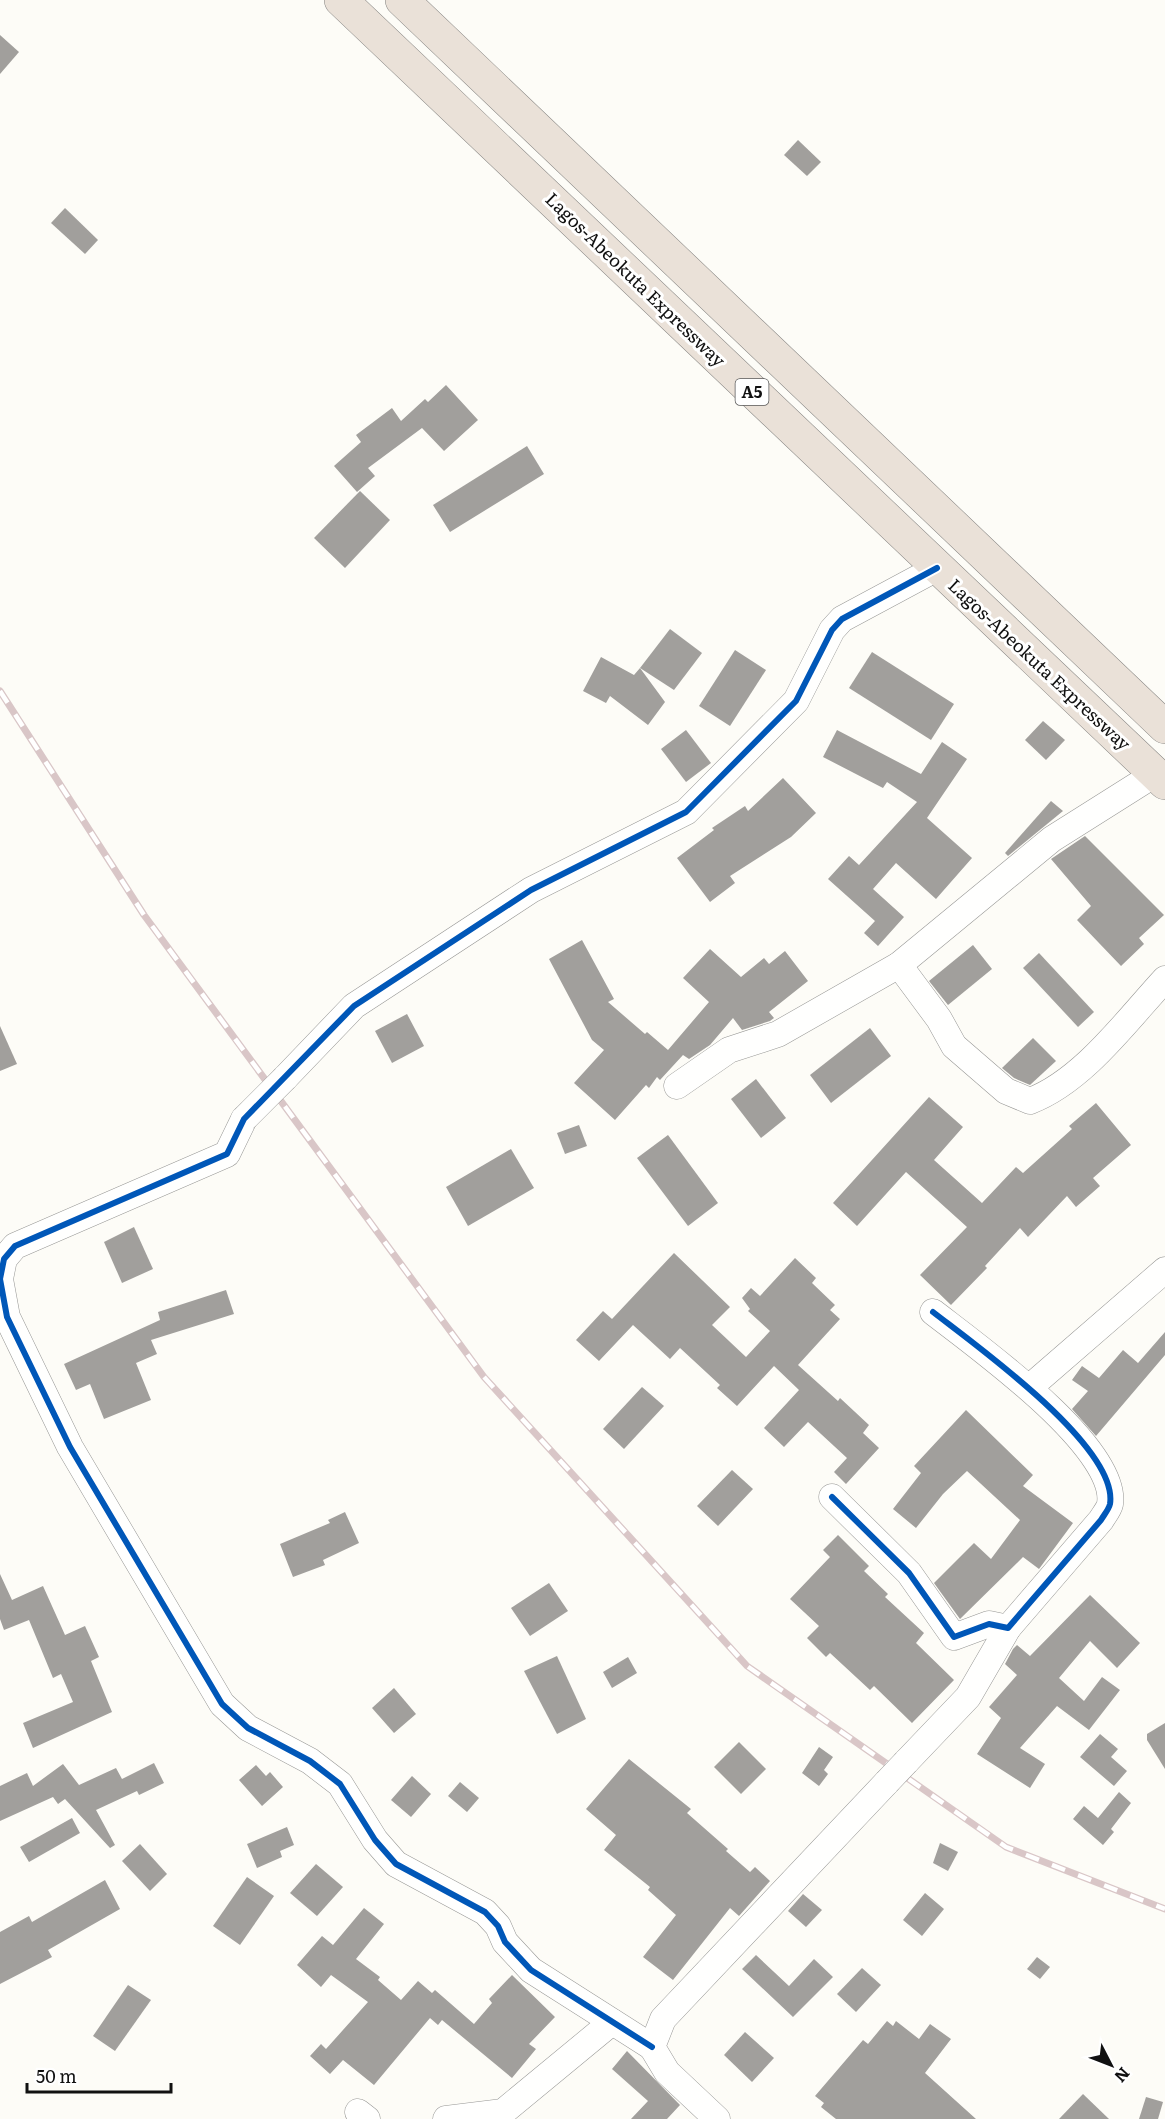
<svg xmlns="http://www.w3.org/2000/svg" width="1165" height="2119" font-family="Literata,serif">
<style>
.building{fill:#a19f9c}
.lines{fill:none;stroke-linecap:round;stroke-linejoin:round}
.minor-casing{stroke:#979795;stroke-width:27}
.highway-casing{stroke:#858482;stroke-width:34}
.minor{stroke:#fffffe;stroke-width:26}
.highway{stroke:#eae1d8;stroke-width:33}
.rail-casing{stroke:#d9c6c7;stroke-width:7}
.rail{stroke:#fff;stroke-width:4.5;stroke-dasharray:14;stroke-linecap:butt}
.minor-bridge-casing{stroke:#979795;stroke-width:27;stroke-linecap:butt}
.minor-bridge{stroke:#fffffe;stroke-width:26}
.cycleway-casing{stroke:#fff;stroke-width:10}
.cycleway{stroke:#0057b8;stroke-width:6}
.labels{text-anchor:middle;stroke-width:6;stroke-linejoin:round;paint-order:stroke}
.shield{fill:#fff;stroke:#585858;stroke-width:1.5}
.shield-label{font-size:16px;font-weight:bold;fill:#111}
.street-label{font-size:18px;fill:#111;stroke:#fff}
</style>
<rect width="100%" height="100%" fill="#fdfcf7"/>
<g class="building">
<polygon points="0,35 19,52 0,74"/>
<polygon points="798,140 821,162 807,176 784,155"/>
<polygon points="65,208 98,240 85,254 51,223"/>
<polygon points="446,385 478,420 444,451 422,428 368,468 375,476 357,492 334,466 361,442 356,435 392,408 401,421 425,399 428,402"/>
<polygon points="527,446 544,474 450,532 433,505"/>
<polygon points="360,491 390,520 345,568 314,538"/>
<polygon points="670,629 702,653 674,690 640,668"/>
<polygon points="735,650 766,670 730,726 699,706"/>
<polygon points="872,652 954,704 931,740 849,688"/>
<polygon points="601,657 634,675 640,668 665,702 648,725 610,696 606,703 583,691"/>
<polygon points="1043,721 1065,740 1046,760 1025,740"/>
<polygon points="686,730 711,763 686,782 661,749"/>
<polygon points="837,730 921,774 942,742 967,759 927,818 972,858 936,899 896,863 873,889 904,917 878,946 864,933 875,921 828,879 849,856 859,865 917,802 887,782 883,788 823,757"/>
<polygon points="783,778 816,813 791,837 730,876 735,883 710,902 677,858 714,830 712,828 745,806 748,811"/>
<polygon points="1051,801 1063,811 1008,856 1005,853"/>
<polygon points="1085,836 1164,915 1139,938 1144,944 1121,966 1077,920 1091,906 1051,859"/>
<polygon points="582,940 614,999 608,1002 645,1034 647,1032 668,1050 709,1002 683,978 710,949 741,977 764,958 769,964 785,951 808,981 769,1012 774,1018 770,1021 742,1030 733,1018 710,1045 689,1059 683,1055 660,1080 657,1077 649,1088 646,1085 615,1120 574,1083 604,1050 592,1040 549,959"/>
<polygon points="973,945 992,969 948,1005 929,981"/>
<polygon points="1039,953 1094,1012 1078,1027 1023,968"/>
<polygon points="407,1014 424,1046 392,1063 375,1031"/>
<polygon points="0,1026 17,1064 0,1071"/>
<polygon points="870,1028 891,1056 831,1103 810,1075"/>
<polygon points="1033,1038 1056,1061 1030,1085 1014,1078 1002,1068"/>
<polygon points="756,1079 786,1118 761,1138 731,1099"/>
<polygon points="929,1097 963,1127 934,1160 982,1203 1016,1167 1023,1173 1072,1129 1069,1126 1096,1103 1131,1145 1093,1178 1100,1186 1076,1207 1067,1196 1028,1237 1020,1228 985,1266 987,1268 951,1305 920,1275 967,1227 906,1172 857,1226 833,1203"/>
<polygon points="579,1125 587,1146 565,1154 557,1133"/>
<polygon points="668,1135 718,1203 688,1226 637,1158"/>
<polygon points="511,1149 534,1188 468,1226 446,1187"/>
<polygon points="134,1227 153,1269 122,1283 104,1242"/>
<polygon points="674,1253 730,1307 712,1325 746,1357 770,1331 748,1311 750,1309 742,1298 751,1288 760,1296 795,1258 816,1278 812,1283 835,1305 830,1310 840,1319 798,1365 838,1401 840,1398 869,1425 863,1433 879,1448 846,1484 834,1472 847,1458 808,1422 784,1447 764,1428 799,1390 774,1366 737,1406 717,1388 720,1385 680,1348 670,1359 633,1325 599,1361 576,1340 603,1311 612,1319"/>
<polygon points="226,1290 234,1314 151,1340 157,1354 136,1363 151,1400 104,1419 90,1384 76,1390 64,1364 160,1320 158,1312"/>
<polygon points="1165,1332 1165,1355 1096,1436 1072,1409 1088,1391 1072,1380 1082,1366 1099,1378 1123,1350 1138,1363"/>
<polygon points="642,1387 664,1406 624,1449 603,1429"/>
<polygon points="966,1410 1033,1475 1023,1486 1073,1523 1039,1569 1023,1557 960,1619 934,1583 974,1543 991,1559 1020,1520 967,1471 943,1494 916,1528 893,1509 921,1473 914,1466"/>
<polygon points="732,1470 753,1489 718,1526 697,1506"/>
<polygon points="345,1512 359,1543 323,1560 325,1565 293,1577 280,1544 330,1523 328,1520"/>
<polygon points="838,1535 869,1566 864,1571 888,1594 885,1597 924,1633 916,1643 954,1680 912,1723 874,1686 870,1690 830,1653 826,1657 807,1638 819,1626 790,1599 830,1557 823,1550"/>
<polygon points="0,1574 12,1600 43,1586 65,1635 85,1626 99,1657 91,1661 112,1712 33,1748 23,1723 73,1702 61,1674 53,1678 29,1620 4,1630 0,1619"/>
<polygon points="549,1583 568,1611 530,1636 511,1608"/>
<polygon points="1090,1595 1140,1643 1117,1668 1090,1641 1059,1678 1084,1701 1102,1677 1120,1690 1089,1730 1057,1706 1020,1748 1045,1764 1030,1788 977,1754 1001,1718 989,1707 1017,1675 1005,1664 1013,1649 1017,1645 1030,1656"/>
<polygon points="557,1656 586,1719 557,1734 524,1671"/>
<polygon points="628,1657 637,1673 612,1688 603,1672"/>
<polygon points="394,1688 416,1714 394,1733 372,1708"/>
<polygon points="1165,1723 1165,1769 1147,1740 1147,1734"/>
<polygon points="1100,1734 1118,1749 1111,1757 1127,1771 1114,1786 1080,1757"/>
<polygon points="739,1742 766,1769 741,1794 714,1767"/>
<polygon points="819,1747 833,1757 824,1770 828,1774 819,1786 802,1773"/>
<polygon points="629,1759 691,1809 687,1813 728,1849 726,1851 750,1872 755,1867 770,1881 739,1916 730,1908 673,1980 643,1957 676,1915 648,1890 650,1887 604,1850 616,1835 586,1809"/>
<polygon points="154,1763 164,1783 139,1795 137,1791 96,1810 115,1845 110,1848 65,1799 58,1804 53,1797 0,1821 0,1786 27,1773 33,1786 63,1764 79,1785 116,1768 122,1779"/>
<polygon points="256,1765 266,1776 270,1772 283,1787 262,1806 239,1780"/>
<polygon points="412,1776 431,1794 411,1817 391,1800"/>
<polygon points="460,1782 479,1798 467,1812 448,1796"/>
<polygon points="1119,1792 1131,1803 1111,1829 1114,1832 1103,1845 1073,1819 1084,1806 1098,1818"/>
<polygon points="72,1818 80,1833 29,1862 20,1847"/>
<polygon points="287,1827 294,1845 280,1851 282,1857 257,1868 247,1844"/>
<polygon points="940,1843 958,1852 948,1871 933,1863"/>
<polygon points="140,1844 167,1874 150,1891 122,1861"/>
<polygon points="316,1864 343,1887 317,1916 290,1893"/>
<polygon points="247,1877 274,1896 240,1945 213,1926"/>
<polygon points="105,1880 120,1909 48,1950 52,1957 0,1984 0,1932 29,1916 32,1922"/>
<polygon points="925,1893 944,1909 922,1936 903,1920"/>
<polygon points="803,1894 822,1910 806,1927 788,1911"/>
<polygon points="364,1908 384,1924 356,1959 380,1977 378,1980 401,2000 418,1981 432,1993 435,1990 474,2024 492,2003 489,1999 512,1975 555,2017 529,2044 536,2049 512,2078 442,2020 438,2025 430,2018 374,2085 343,2060 330,2074 310,2056 321,2044 326,2049 368,2002 331,1975 321,1987 297,1965 322,1936 333,1945"/>
<polygon points="756,1955 789,1986 814,1959 833,1977 793,2017 742,1969"/>
<polygon points="1037,1957 1050,1967 1040,1979 1027,1969"/>
<polygon points="862,1968 881,1985 856,2012 837,1994"/>
<polygon points="128,1985 151,2000 115,2051 93,2036"/>
<polygon points="887,2021 893,2026 896,2021 919,2039 930,2024 951,2039 925,2073 976,2119 836,2119 821,2107 824,2103 815,2096 863,2040 868,2044"/>
<polygon points="745,2032 774,2058 752,2082 724,2055"/>
<polygon points="627,2051 680,2105 667,2119 631,2119 648,2101 612,2069"/>
<polygon points="1083,2094 1109,2119 1059,2119"/>
<polygon points="1146,2097 1163,2102 1158,2119 1139,2119"/>
</g>
<g class="lines">
<defs>
<g id="minor">
<path d="M899 965 939 1019 954 1046 1006 1091 1030 1101C1083 1081 1127 1020 1165 979"/>
<polyline points="285,1078 354,1006 531,890 686,812 796,701 832,630 842,619 937,568"/>
<polyline points="677,1086 729,1050 778,1034 899,965 1052,839 1155,774"/>
<polyline points="244,1119 227,1154 15,1246 4,1259 0,1279 7,1317 70,1447 222,1704 248,1728 310,1761 340,1784 375,1840 396,1864 485,1912 498,1926 505,1942 531,1970 652,2047"/>
<polyline points="1030,1387 1165,1270"/>
<path d="M832 1497 909 1573 954 1637 989 1624 1008 1628 1101 1520C1104 1515 1109 1509 1110 1504 1119 1447 974 1344 933 1312"/>
<polyline points="906,1762 968,1697 1008,1628"/>
<polyline points="358,2112 367,2119"/>
<polyline points="446,2119 503,2112 612,2022"/>
<polyline points="717,2119 667,2072 652,2047 663,2019 887,1782"/>
</g>
<g id="highway">
<polyline points="341,0 1165,783"/>
<polyline points="402,0 1165,727"/>
</g>
</defs>
<use href="#minor" class="minor-casing"/>
<use href="#highway" class="highway-casing"/>
<use href="#minor" class="minor"/>
<use href="#highway" class="highway"/>
<defs>
<polyline id="rail" points="0,691 144,915 484,1377 747,1666 1006,1847 1165,1909"/>
</defs>
<use href="#rail" class="rail-casing"/>
<use href="#rail" class="rail"/>
<defs>
<g id="minor-bridge">
<polyline points="244,1119 285,1078"/>
<polyline points="887,1782 906,1762"/>
</g>
</defs>
<use href="#minor-bridge" class="minor-bridge-casing"/>
<use href="#minor-bridge" class="minor-bridge"/>
<defs>
<g id="cycleway">
<path d="M832 1497 909 1573 954 1637 989 1624 1008 1628 1101 1520C1104 1515 1109 1509 1110 1504 1119 1447 974 1344 933 1312"/>
<polyline points="652,2047 531,1970 505,1942 498,1926 485,1912 396,1864 375,1840 340,1784 310,1761 248,1728 222,1704 70,1447 7,1317 0,1279 4,1259 15,1246 227,1154 244,1119 354,1006 531,890 686,812 796,701 832,630 842,619 937,568"/>
</g>
</defs>
<use href="#cycleway" class="cycleway-casing"/>
<use href="#cycleway" class="cycleway"/>
</g>
<g class="labels">
<rect class="shield" x="735.5" y="379" width="33" height="26" rx="4.5"/>
<g class="shield-label">
<text x="752" y="398">A5</text>
</g>
<g class="street-label">
<text transform="translate(635 280) rotate(44)" y="6">Lagos-Abeokuta Expressway</text>
<text transform="translate(1039 665) rotate(43)" y="6">Lagos-Abeokuta Expressway</text>
</g>
</g>
<g transform="translate(1111 2065) rotate(132)" stroke="#ffffff" stroke-width="4.5" paint-order="stroke">
<path d="M0-4.5L10 22L0 15L-10 22Z" fill="#111111"/>
<text y="-9" font-size="16" font-weight="bold" text-anchor="middle" fill="#111111">N</text>
</g>
<path d="M27 2083v9h144v-9" fill="none" stroke="#111111" stroke-width="3"/>
<text x="36" y="2083" font-size="18" fill="#111111" stroke="#ffffff" stroke-width="4.5" paint-order="stroke">50 m</text>
</svg>
